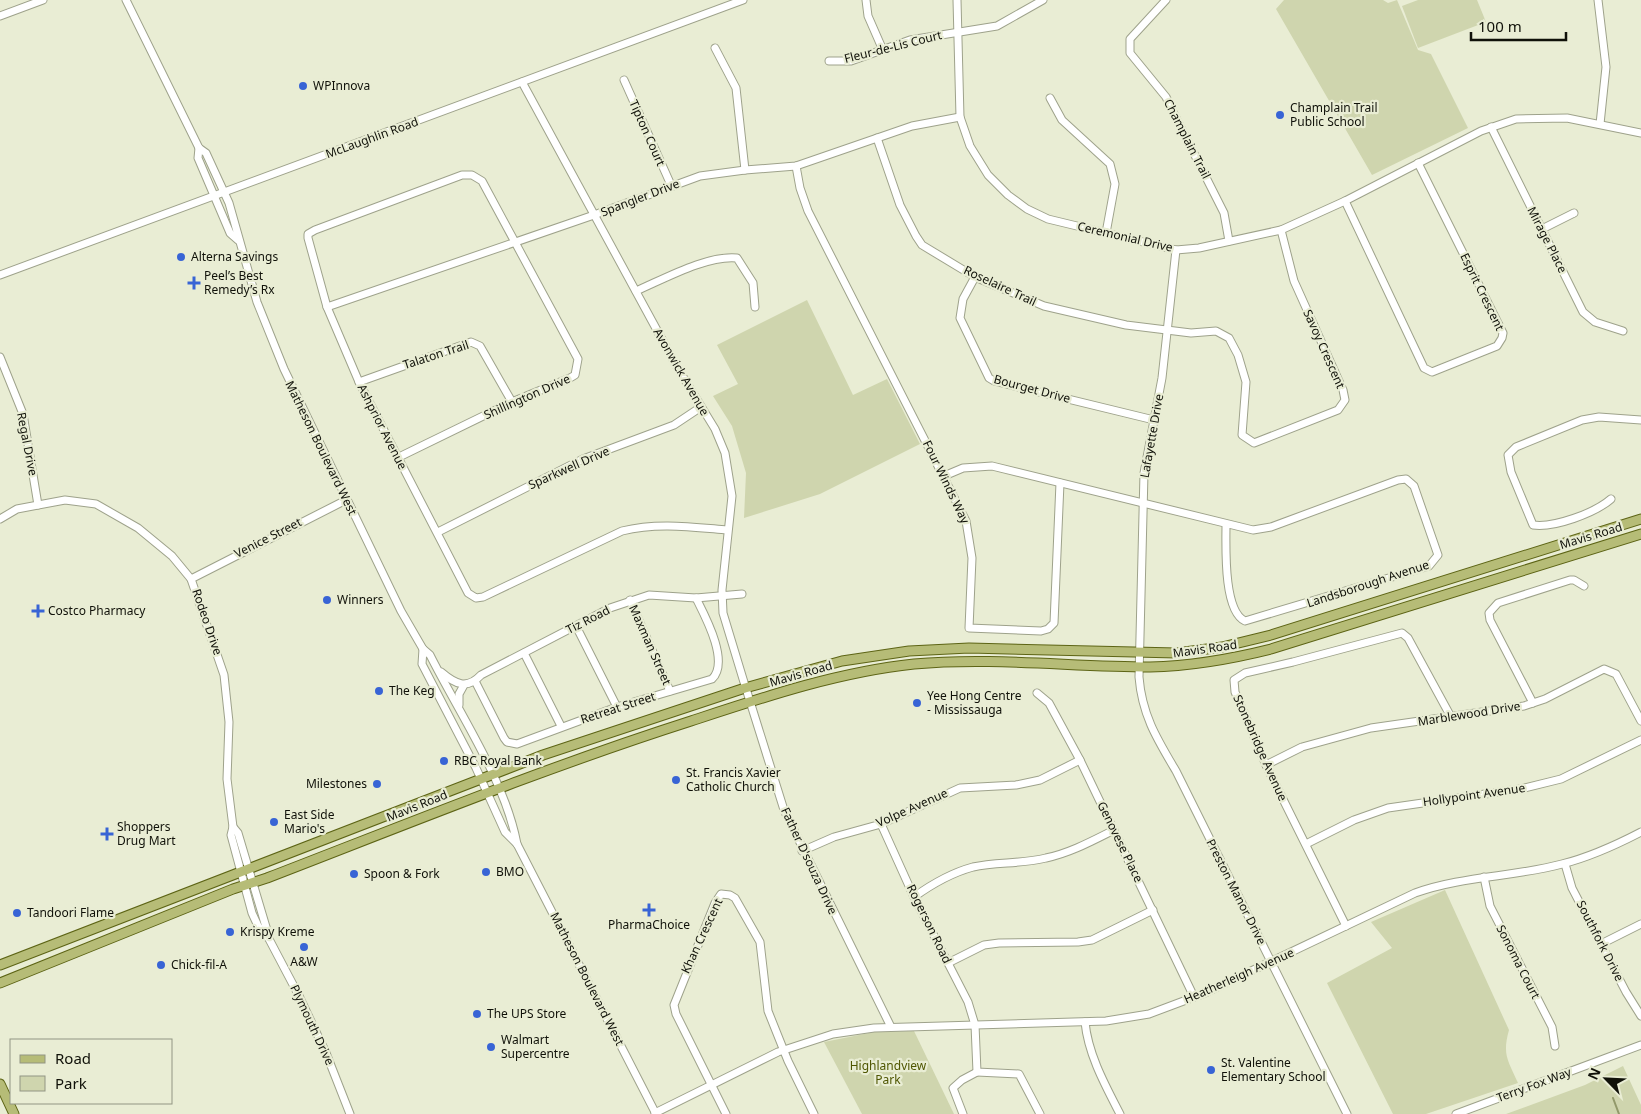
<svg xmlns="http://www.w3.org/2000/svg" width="1641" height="1114" font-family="'Noto Sans',sans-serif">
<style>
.green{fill:#cfd5ae}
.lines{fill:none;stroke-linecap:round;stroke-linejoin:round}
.stream{stroke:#92996a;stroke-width:2}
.minor-casing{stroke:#9ea28b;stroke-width:9}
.major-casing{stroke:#5d6415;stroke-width:11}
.minor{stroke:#fff;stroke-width:7}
.major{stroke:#b6bc77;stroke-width:9}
.poi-dot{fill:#3864d5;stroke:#e9edd4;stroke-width:2}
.labels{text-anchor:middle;stroke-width:4.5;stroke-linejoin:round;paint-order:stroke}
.street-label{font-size:12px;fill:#101109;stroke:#e9edd4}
.poi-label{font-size:12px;fill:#101109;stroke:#e9edd4;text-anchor:start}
.park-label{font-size:12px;fill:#4f5602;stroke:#e9edd4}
</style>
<rect width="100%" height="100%" fill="#e9edd4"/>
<g class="green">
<polygon points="1284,0 1383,0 1388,3 1397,0 1418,50 1431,54 1468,128 1372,175 1276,9"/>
<polygon points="1418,0 1477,0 1486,22 1418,48 1402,6"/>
<polygon points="807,300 853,395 887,379 920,444 820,494 744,518 746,473 732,426 713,396 738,384 717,345"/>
<path d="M1445 890 1509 1030C1502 1055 1508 1060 1518 1083L1426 1114H1393L1327 983 1392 948 1371 922Z"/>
<polygon points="914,1031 954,1114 862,1114 824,1042 874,1032"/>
<polygon points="1623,1066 1641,1105 1641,1114 1506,1114 1585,1085"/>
</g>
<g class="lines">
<polyline class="stream" points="1613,1098 1619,1114"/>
<defs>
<g id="minor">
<path d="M126 0 199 148 206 153 229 203 257 302 284 369 401 611 423 649 430 655C459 713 505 780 517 844"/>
<polyline points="866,0 868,16 882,48"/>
<polyline points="957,0 960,117 970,146 988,175 1008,195 1027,209 1048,219 1176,250 1199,248 1281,230 1345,201 1481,131 1516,119 1567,118 1641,133"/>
<polyline points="1166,0 1130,39 1130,53 1166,97 1172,110 1224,213 1229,241"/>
<polyline points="1598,0 1606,67 1600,124"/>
<polyline points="0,16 43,0"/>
<polyline points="715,48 736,88 745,170"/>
<polyline points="829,61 851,61 910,40 997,26 1043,0"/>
<polyline points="624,80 671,185"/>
<polyline points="522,82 677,367 715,429 725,453 732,496 722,590 723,613 743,679 784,810 891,1027"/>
<polyline points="1050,98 1062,120 1110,164 1115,184 1106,233"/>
<polyline points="1491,127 1583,312 1595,322 1623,331"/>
<polyline points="877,138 900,205 916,236 922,245 975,277 1044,306 1126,325 1191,333 1216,331 1229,338 1238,355 1246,382 1242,435 1254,443 1338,410 1345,400 1343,390 1294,281 1281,230"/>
<polyline points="199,148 198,158 230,233 238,240"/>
<polyline points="796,166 800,188 808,211 966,521 972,558 969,628 1041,631 1048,629 1054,623 1060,483"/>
<polyline points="1345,201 1424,368 1432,372 1497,346 1502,338 1503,333 1418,163"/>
<polyline points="1542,229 1574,213"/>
<path d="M1176 250 1162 378 1144 473 1139 677C1142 715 1157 739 1176 771L1347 1114"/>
<polyline points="0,275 743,0"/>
<polyline points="975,277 963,299 960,318 989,378 994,381 1154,420"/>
<path d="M636 291C664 279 707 255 737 258L753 283 755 307"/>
<polyline points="327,307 594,215 700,176 745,170 796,166 912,126 960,117"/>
<polyline points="0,357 23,414 38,505"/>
<polyline points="359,382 471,342 480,346 512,402"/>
<path d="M397 458 512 402 570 378 575 375 578 359 482 181 472 175H462L315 230 308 234V238L327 307 359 382 468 593 476 598 483 597 622 531C657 522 692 527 727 530"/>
<path d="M944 476 963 468 992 466 1253 530 1271 527 1398 480 1406 479 1414 486 1438 555 1429 566 1245 621C1223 611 1226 545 1226 524"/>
<path d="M1611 499C1595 513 1554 528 1533 525L1511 472 1508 455 1516 447 1582 420 1599 417 1641 420"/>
<polyline points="0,519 17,509 65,500 96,504 138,528 172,556 191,579 224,675 229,722 227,779 233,827 231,835 252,913 258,926 269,939 299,996 326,1053 350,1114"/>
<polyline points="438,532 583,459 674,425 701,407"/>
<polyline points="191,579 346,500"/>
<polyline points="630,600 670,691"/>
<polyline points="576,626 617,707"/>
<polyline points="423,649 422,664 476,768 505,832 517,844 656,1114"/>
<polyline points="524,653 561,726"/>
<path d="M441 672C455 684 467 690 481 675L610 608 649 595 696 598 742 594"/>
<path d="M475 681 504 738 507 742 517 744 617 707 712 679C730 662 705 616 696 598"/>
<polyline points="1037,693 1049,703 1080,760 1194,997"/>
<polyline points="1533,703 1490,620 1489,613 1498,603 1570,580 1574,580 1584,586"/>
<polyline points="459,705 459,694 464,685"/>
<polyline points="1266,765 1302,747 1371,728 1524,706 1545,699 1604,669 1616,674 1641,721"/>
<polyline points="881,824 914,897 968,1002 975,1025 977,1072 1019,1074 1040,1114"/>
<polyline points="233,827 238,833 269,937"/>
<polyline points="1306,844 1354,820 1388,808 1520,789 1561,779 1641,740"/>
<polyline points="802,851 834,837 881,824 960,788 1016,785 1040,780 1080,760"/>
<polyline points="1565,864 1572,888 1626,992 1641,1016"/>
<polyline points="1484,877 1490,906 1552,1027 1555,1046"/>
<path d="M914 897C932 884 951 873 973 867 996 862 1022 864 1046 858 1070 853 1092 841 1114 830"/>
<polyline points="1346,926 1266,765 1235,692 1234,680 1245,673 1293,662 1402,633 1408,638 1451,717"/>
<polyline points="1601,944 1641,924"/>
<polyline points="948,963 984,945 999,943 1078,942 1092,940 1153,910"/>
<path d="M1085 1022C1088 1054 1105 1085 1120 1114"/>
<path d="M655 1113 778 1052 833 1034 874 1028 1106 1021 1149 1014 1205 993 1415 893C1462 876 1514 877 1562 864 1590 857 1616 845 1641 832"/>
<polyline points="726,1114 676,1014 674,1005 715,903 721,894 730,895 735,898 760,942 768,1011 788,1061 814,1114"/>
<polyline points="963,1114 953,1088 962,1080 977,1072"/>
<polyline points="1456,1114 1641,1045"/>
</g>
<g id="major">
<polyline points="0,965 543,755 745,688 842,661 909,651 969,648 1177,653 1222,647 1271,635 1641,519"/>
<path d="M0 983 233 889 267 878C407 824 547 767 691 721 764 697 838 672 914 664 993 657 1072 667 1150 667 1192 666 1231 659 1271 649L1641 534"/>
<polyline points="0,1084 14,1114"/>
</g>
</defs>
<use href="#minor" class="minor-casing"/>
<use href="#major" class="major-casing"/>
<use href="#minor" class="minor"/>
<use href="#major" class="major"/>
</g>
<g class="poi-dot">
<circle cx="303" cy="86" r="5"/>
<circle cx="1280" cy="115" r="5"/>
<circle cx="181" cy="257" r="5"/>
<path d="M191.5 275.5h5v5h5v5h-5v5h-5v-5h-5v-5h5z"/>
<circle cx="327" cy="600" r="5"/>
<path d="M35.5 603.5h5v5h5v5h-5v5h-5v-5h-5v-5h5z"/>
<circle cx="379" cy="691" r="5"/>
<circle cx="917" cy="703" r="5"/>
<circle cx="444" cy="761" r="5"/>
<circle cx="676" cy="780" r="5"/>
<circle cx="377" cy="784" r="5"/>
<circle cx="274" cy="822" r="5"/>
<path d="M104.5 826.5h5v5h5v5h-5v5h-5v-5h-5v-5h5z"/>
<circle cx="486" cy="872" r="5"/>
<circle cx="354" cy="874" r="5"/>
<path d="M646.5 902.5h5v5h5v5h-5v5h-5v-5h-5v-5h5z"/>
<circle cx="17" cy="913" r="5"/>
<circle cx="230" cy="932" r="5"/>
<circle cx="304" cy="947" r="5"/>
<circle cx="161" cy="965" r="5"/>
<circle cx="477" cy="1014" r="5"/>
<circle cx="491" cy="1047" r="5"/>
<circle cx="1211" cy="1070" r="5"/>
</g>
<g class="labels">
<g class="street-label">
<text transform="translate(893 47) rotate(-14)" y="4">Fleur-de-Lis Court</text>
<text transform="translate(647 133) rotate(66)" y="4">Tipton Court</text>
<text transform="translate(372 138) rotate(-20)" y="4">McLaughlin Road</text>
<text transform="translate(1187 139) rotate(63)" y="4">Champlain Trail</text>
<text transform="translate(640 198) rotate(-21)" y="4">Spangler Drive</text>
<text transform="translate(1125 237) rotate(13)" y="4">Ceremonial Drive</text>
<text transform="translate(1547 240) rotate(63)" y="4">Mirage Place</text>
<text transform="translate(1000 286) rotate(25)" y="4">Roselaire Trail</text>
<text transform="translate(1482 292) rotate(64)" y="4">Esprit Crescent</text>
<text transform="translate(1324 349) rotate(66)" y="4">Savoy Crescent</text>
<text transform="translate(436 355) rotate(-18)" y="4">Talaton Trail</text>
<text transform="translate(681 372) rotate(60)" y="4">Avonwick Avenue</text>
<text transform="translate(1032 389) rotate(15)" y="4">Bourget Drive</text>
<text transform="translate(527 397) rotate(-24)" y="4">Shillington Drive</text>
<text transform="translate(382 427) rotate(63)" y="4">Ashprior Avenue</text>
<text transform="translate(1152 436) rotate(-80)" y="4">Lafayette Drive</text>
<text transform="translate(27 444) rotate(79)" y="4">Regal Drive</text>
<text transform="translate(321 448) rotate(64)" y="4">Matheson Boulevard West</text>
<text transform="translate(569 468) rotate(-24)" y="4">Sparkwell Drive</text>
<text transform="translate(946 482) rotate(64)" y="4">Four Winds Way</text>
<text transform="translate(1591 536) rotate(-17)" y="4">Mavis Road</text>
<text transform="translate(268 538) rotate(-27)" y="4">Venice Street</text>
<text transform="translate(1368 584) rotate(-18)" y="4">Landsborough Avenue</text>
<text transform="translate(588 620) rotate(-27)" y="4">Tiz Road</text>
<text transform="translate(207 622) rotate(71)" y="4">Rodeo Drive</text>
<text transform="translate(650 645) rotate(66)" y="4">Maxman Street</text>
<text transform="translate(1205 649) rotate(-8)" y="4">Mavis Road</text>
<text transform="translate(801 674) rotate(-16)" y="4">Mavis Road</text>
<text transform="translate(618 708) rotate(-18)" y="4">Retreat Street</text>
<text transform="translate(1469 714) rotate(-9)" y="4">Marblewood Drive</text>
<text transform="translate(1260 748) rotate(66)" y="4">Stonebridge Avenue</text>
<text transform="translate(1474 795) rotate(-8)" y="4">Hollypoint Avenue</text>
<text transform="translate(417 806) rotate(-22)" y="4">Mavis Road</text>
<text transform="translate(912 808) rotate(-24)" y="4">Volpe Avenue</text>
<text transform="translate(1120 842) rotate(64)" y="4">Genovese Place</text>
<text transform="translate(809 861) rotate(65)" y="4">Father D'souza Drive</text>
<text transform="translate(1236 892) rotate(63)" y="4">Preston Manor Drive</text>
<text transform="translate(929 924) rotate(64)" y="4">Rogerson Road</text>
<text transform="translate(702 936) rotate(-65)" y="4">Khan Crescent</text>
<text transform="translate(1600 941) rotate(63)" y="4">Southfork Drive</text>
<text transform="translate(1518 962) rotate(63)" y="4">Sonoma Court</text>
<text transform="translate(1239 976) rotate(-24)" y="4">Heatherleigh Avenue</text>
<text transform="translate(587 979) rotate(63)" y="4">Matheson Boulevard West</text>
<text transform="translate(312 1025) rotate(65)" y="4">Plymouth Drive</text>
<text transform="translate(1534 1085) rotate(-20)" y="4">Terry Fox Way</text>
</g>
<g class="poi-label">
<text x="313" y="90">WPInnova</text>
<text x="1290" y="112">Champlain Trail<tspan x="1290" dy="14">Public School</tspan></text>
<text x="191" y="261">Alterna Savings</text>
<text x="204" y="280">Peel’s Best<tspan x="204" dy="14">Remedy’s Rx</tspan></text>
<text x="337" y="604">Winners</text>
<text x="48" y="615">Costco Pharmacy</text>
<text x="389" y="695">The Keg</text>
<text x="927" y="700">Yee Hong Centre<tspan x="927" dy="14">- Mississauga</tspan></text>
<text x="454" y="765">RBC Royal Bank</text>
<text x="686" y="777">St. Francis Xavier<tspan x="686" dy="14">Catholic Church</tspan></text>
<text x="367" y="788" text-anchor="end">Milestones</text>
<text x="284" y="819">East Side<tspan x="284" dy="14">Mario's</tspan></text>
<text x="117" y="831">Shoppers<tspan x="117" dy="14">Drug Mart</tspan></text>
<text x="496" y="876">BMO</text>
<text x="364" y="878">Spoon &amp; Fork</text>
<text x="27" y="917">Tandoori Flame</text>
<text x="649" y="929" text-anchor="middle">PharmaChoice</text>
<text x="240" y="936">Krispy Kreme</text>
<text x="304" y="966" text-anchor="middle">A&amp;W</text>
<text x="171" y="969">Chick-fil-A</text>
<text x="487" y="1018">The UPS Store</text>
<text x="501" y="1044">Walmart<tspan x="501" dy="14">Supercentre</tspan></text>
<text x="1221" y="1067">St. Valentine<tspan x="1221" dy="14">Elementary School</tspan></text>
</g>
<g class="park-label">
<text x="888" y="1070">Highlandview<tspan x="888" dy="14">Park</tspan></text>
</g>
</g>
<rect x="10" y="1039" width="162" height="65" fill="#e9edd4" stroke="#929583"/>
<rect x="20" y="1055" width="25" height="8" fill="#b6bc77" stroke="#929583"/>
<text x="55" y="1064" font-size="15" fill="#101109">Road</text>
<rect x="20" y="1076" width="25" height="15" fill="#cfd5ae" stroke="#929583"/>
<text x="55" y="1089" font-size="15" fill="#101109">Park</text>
<g transform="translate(1606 1079) rotate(294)" stroke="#e9edd4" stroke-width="4" paint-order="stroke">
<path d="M0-4L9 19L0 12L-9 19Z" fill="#101109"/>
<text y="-8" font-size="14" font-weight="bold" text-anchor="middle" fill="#101109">N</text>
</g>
<path d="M1471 32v8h95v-8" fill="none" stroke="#101109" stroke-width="2.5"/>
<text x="1478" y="32" font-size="15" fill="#101109" stroke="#e9edd4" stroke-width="4" paint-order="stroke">100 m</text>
</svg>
